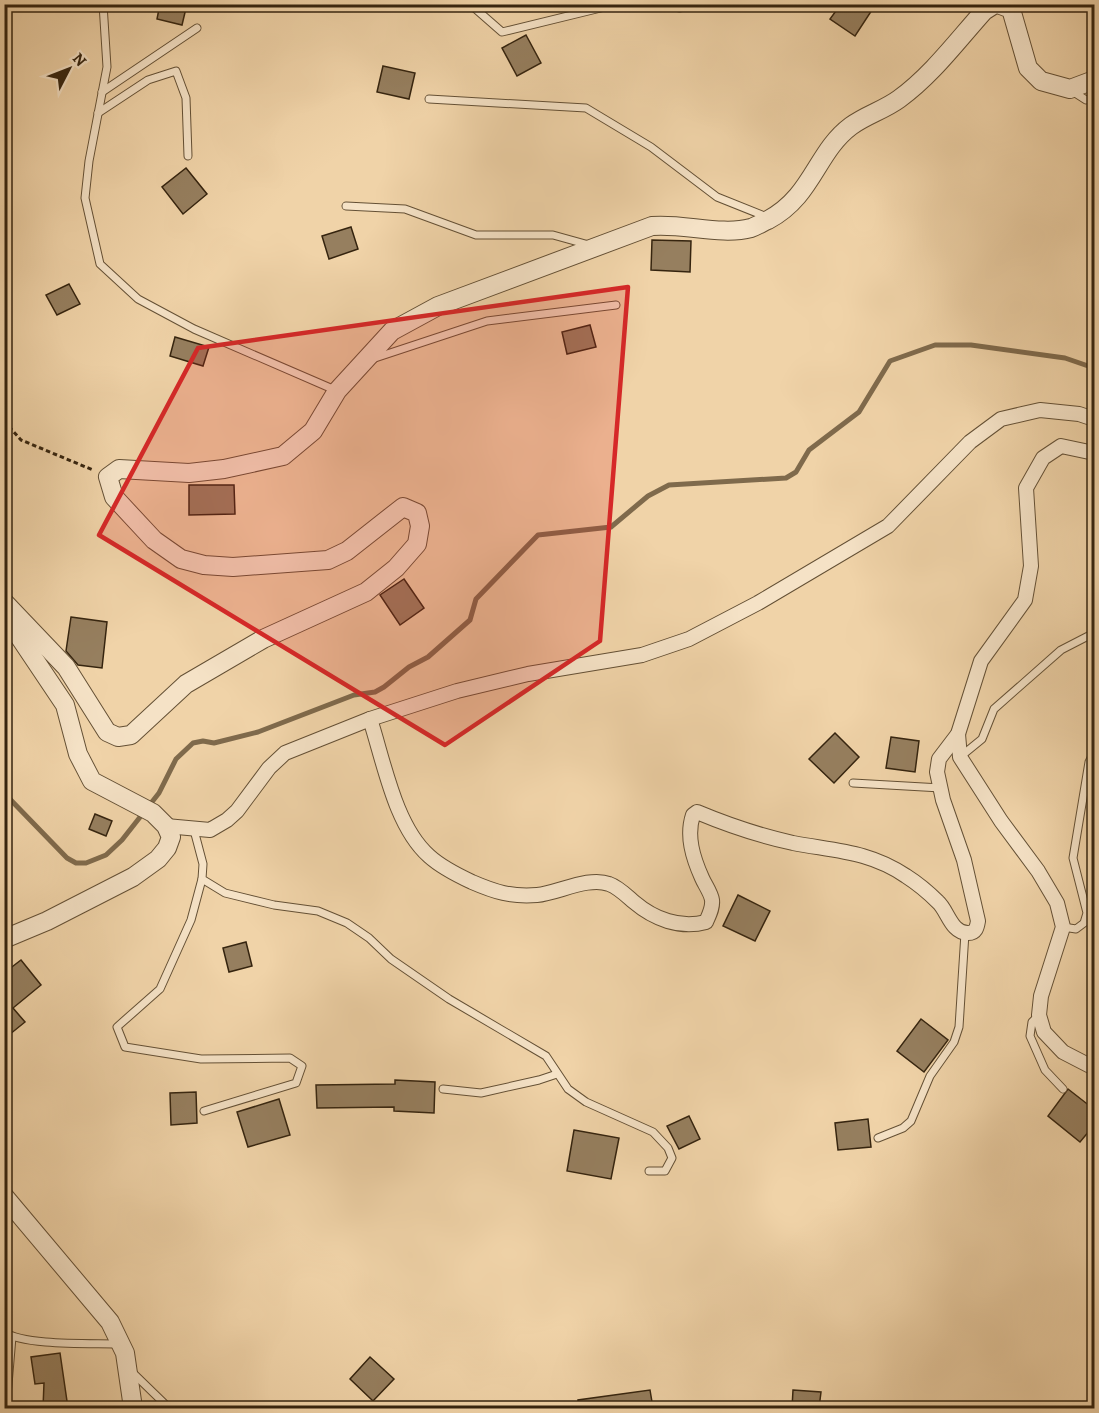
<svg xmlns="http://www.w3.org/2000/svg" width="1099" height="1413" font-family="Alegreya,serif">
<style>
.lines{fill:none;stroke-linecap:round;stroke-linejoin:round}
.stream{stroke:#7f6a4c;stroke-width:5}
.building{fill:#967f5f;stroke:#35240f;stroke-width:1.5}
.service-casing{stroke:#645035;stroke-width:9}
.minor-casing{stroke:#645035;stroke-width:16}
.tertiary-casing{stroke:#645035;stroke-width:20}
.path{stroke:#35240f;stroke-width:3;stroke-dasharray:4.5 3;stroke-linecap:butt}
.service{stroke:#f5e2c6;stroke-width:7}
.minor{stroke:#f5e2c6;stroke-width:14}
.tertiary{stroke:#f5e2c6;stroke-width:18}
.marked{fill:#d62828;fill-opacity:0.2;stroke:#d62828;stroke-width:4.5;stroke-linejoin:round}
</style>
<rect width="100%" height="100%" fill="#f0d3a8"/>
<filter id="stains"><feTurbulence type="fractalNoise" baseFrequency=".00333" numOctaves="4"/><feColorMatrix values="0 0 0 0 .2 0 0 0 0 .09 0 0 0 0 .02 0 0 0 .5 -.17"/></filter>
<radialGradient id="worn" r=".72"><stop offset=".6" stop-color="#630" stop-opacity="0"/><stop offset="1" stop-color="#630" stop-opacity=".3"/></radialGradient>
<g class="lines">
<polyline class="stream" points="4,793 67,858 76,863 86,863 106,855 122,840 159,793 176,759 193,743 203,741 214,743 258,732 354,695 375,692 384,687 409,667 428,657 470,620 476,599 538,535 611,527 648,496 669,485 786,478 796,472 809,450 859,412 890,361 935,345 971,345 1065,358 1094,368"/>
</g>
<g class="building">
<polygon points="160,4 187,4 182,25 157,19"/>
<polygon points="841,4 863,4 872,10 855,36 830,19"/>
<polygon points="526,35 541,63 517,76 502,48"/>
<polygon points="383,66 415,73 409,99 377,92"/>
<polygon points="186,168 207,194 183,214 162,187"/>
<polygon points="351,227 358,249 329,259 322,236"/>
<polygon points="652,240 691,241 690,272 651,270"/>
<polygon points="69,284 80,304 57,315 46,295"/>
<polygon points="590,325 596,347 567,354 562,332"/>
<polygon points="175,337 209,347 203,366 170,356"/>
<polygon points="189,485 234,485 235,514 189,515"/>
<polygon points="404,579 424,608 400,625 380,595"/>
<polygon points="71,617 107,622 102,668 78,665 66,651"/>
<polygon points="835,733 859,757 834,783 809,759"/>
<polygon points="891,737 919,741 915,772 886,768"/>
<polygon points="95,814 112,821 106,836 89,829"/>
<polygon points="738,895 770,911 755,941 723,926"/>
<polygon points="246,942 252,966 229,972 223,948"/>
<polygon points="21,960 41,985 13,1008 25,1022 4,1039 4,973"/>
<polygon points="921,1019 948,1040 924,1072 897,1051"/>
<polygon points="395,1080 435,1082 434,1113 394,1111 394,1107 317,1108 316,1085 395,1084"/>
<polygon points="1068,1089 1095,1110 1095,1124 1080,1142 1048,1116"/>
<polygon points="196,1092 197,1123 171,1125 170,1093"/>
<polygon points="279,1099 290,1135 248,1147 237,1112"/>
<polygon points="689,1116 700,1139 679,1149 667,1126"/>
<polygon points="868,1119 871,1147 838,1150 835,1123"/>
<polygon points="574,1130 619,1138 611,1179 567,1171"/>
<polygon points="60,1353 68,1408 43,1408 44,1383 35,1384 31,1357"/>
<polygon points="370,1357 394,1379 373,1401 350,1379"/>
<polygon points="650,1390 653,1408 578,1408 578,1400"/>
<polygon points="793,1390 821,1392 819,1408 792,1408"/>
</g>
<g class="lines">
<defs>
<g id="service">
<polyline points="103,4 107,67 89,161 85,198 100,264 138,299 194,329 335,390"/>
<polyline points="470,4 502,32 617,4"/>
<polyline points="664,4 679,8 704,4"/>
<polyline points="1072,91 1086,100 1094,98"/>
<polyline points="102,92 197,28"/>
<polyline points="429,99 586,108 651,147 717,197 767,217"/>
<polyline points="98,113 148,80 176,71 186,98 188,156"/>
<polyline points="346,206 405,209 476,235 553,235 589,245"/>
<polyline points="375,358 487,321 616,305"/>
<polyline points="960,757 982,739 994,709 1061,650 1094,633"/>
<polyline points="853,783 941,788"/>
<polyline points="194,830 203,864 202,879 225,893 274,905 318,911 347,923 369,938 391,959 449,999 546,1056 568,1089 586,1102 653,1132 668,1148 672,1158 665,1171 649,1171"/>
<polyline points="202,879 191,920 160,989 117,1027 125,1047 201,1059 290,1058 302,1066 296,1083 204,1111"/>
<polyline points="1063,927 1076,929 1084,923 1087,913 1073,858 1089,762 1094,752"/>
<polyline points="1039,1015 1032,1022 1030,1036 1045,1070 1063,1089"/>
<polyline points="443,1089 481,1093 539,1080 557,1074"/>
<polyline points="878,1138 903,1128 911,1121 930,1076 954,1042 959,1027 965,933"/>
<path d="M4 1332C25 1346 91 1343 118 1344"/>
<polyline points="133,1373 169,1408"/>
<polyline points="4,1402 7,1396 12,1337"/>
</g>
<g id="minor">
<path d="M370 719C384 762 395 826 429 856 441 867 457 875 472 882 495 892 511 897 537 895 558 893 589 876 609 884 618 887 627 896 634 902 654 919 680 929 706 922 709 915 713 908 712 900 711 893 705 885 702 878 693 858 686 836 693 815L697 812C728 825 761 836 793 843 835 851 869 851 906 876 917 883 929 893 938 902 948 911 951 933 968 933 976 933 977 927 978 921L964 860 943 800 937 772 939 759 958 734 981 661 1025 600 1031 566 1026 488 1043 458 1061 446 1094 453"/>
<polyline points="958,734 960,757 1001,821 1038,871 1057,903 1063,927 1041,996 1039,1015 1044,1032 1063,1052 1094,1068"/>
<polyline points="166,826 210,830 227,820 237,811 269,768 285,753 370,719 457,691 528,674 642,655 689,639 758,603 888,526 970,442 1001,419 1040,410 1079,414 1094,419"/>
</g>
<g id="tertiary">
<polyline points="998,4 1011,9 1028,68 1041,81 1070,89 1094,80"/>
<path d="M4 602 66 667 107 732 118 737 131 735 186 684 263 639 366 592 396 568 417 544 420 526 417 513 403 507 347 551 328 560 233 567 204 565 181 559 154 540 114 497 108 477 119 469 189 473 224 469 283 456 313 431 337 391 392 331 438 306 652 226C683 223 721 236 751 228 757 226 763 222 768 220 813 196 816 152 851 126 866 115 884 110 899 99 932 75 957 41 984 11L995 4"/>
<polyline points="4,614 65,705 78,754 92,781 153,813 166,826 171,837 167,848 158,859 133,877 47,921 4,939"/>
<polyline points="4,1196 110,1322 125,1353 133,1408"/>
</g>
</defs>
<use href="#service" class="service-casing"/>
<use href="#minor" class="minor-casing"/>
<use href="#tertiary" class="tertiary-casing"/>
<polyline class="path" points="4,421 21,440 93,470"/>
<use href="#service" class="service"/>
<use href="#minor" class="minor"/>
<use href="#tertiary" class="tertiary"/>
</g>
<path class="marked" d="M628 287 600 641 445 745 99 535 198 348Z"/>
<rect width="1099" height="1413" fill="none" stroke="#f0d3a8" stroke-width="24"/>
<rect x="6" y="6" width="1087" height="1401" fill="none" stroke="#35240f" stroke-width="3"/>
<rect x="12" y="12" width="1075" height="1389" fill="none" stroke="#35240f" stroke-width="1.5"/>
<g transform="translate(69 69) rotate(48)" stroke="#f5e2c6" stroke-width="4.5" paint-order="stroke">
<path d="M0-4.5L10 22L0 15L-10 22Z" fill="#35240f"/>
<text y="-9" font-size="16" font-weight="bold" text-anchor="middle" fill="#35240f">N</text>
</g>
<rect width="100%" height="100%" filter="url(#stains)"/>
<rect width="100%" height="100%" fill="url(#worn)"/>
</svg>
